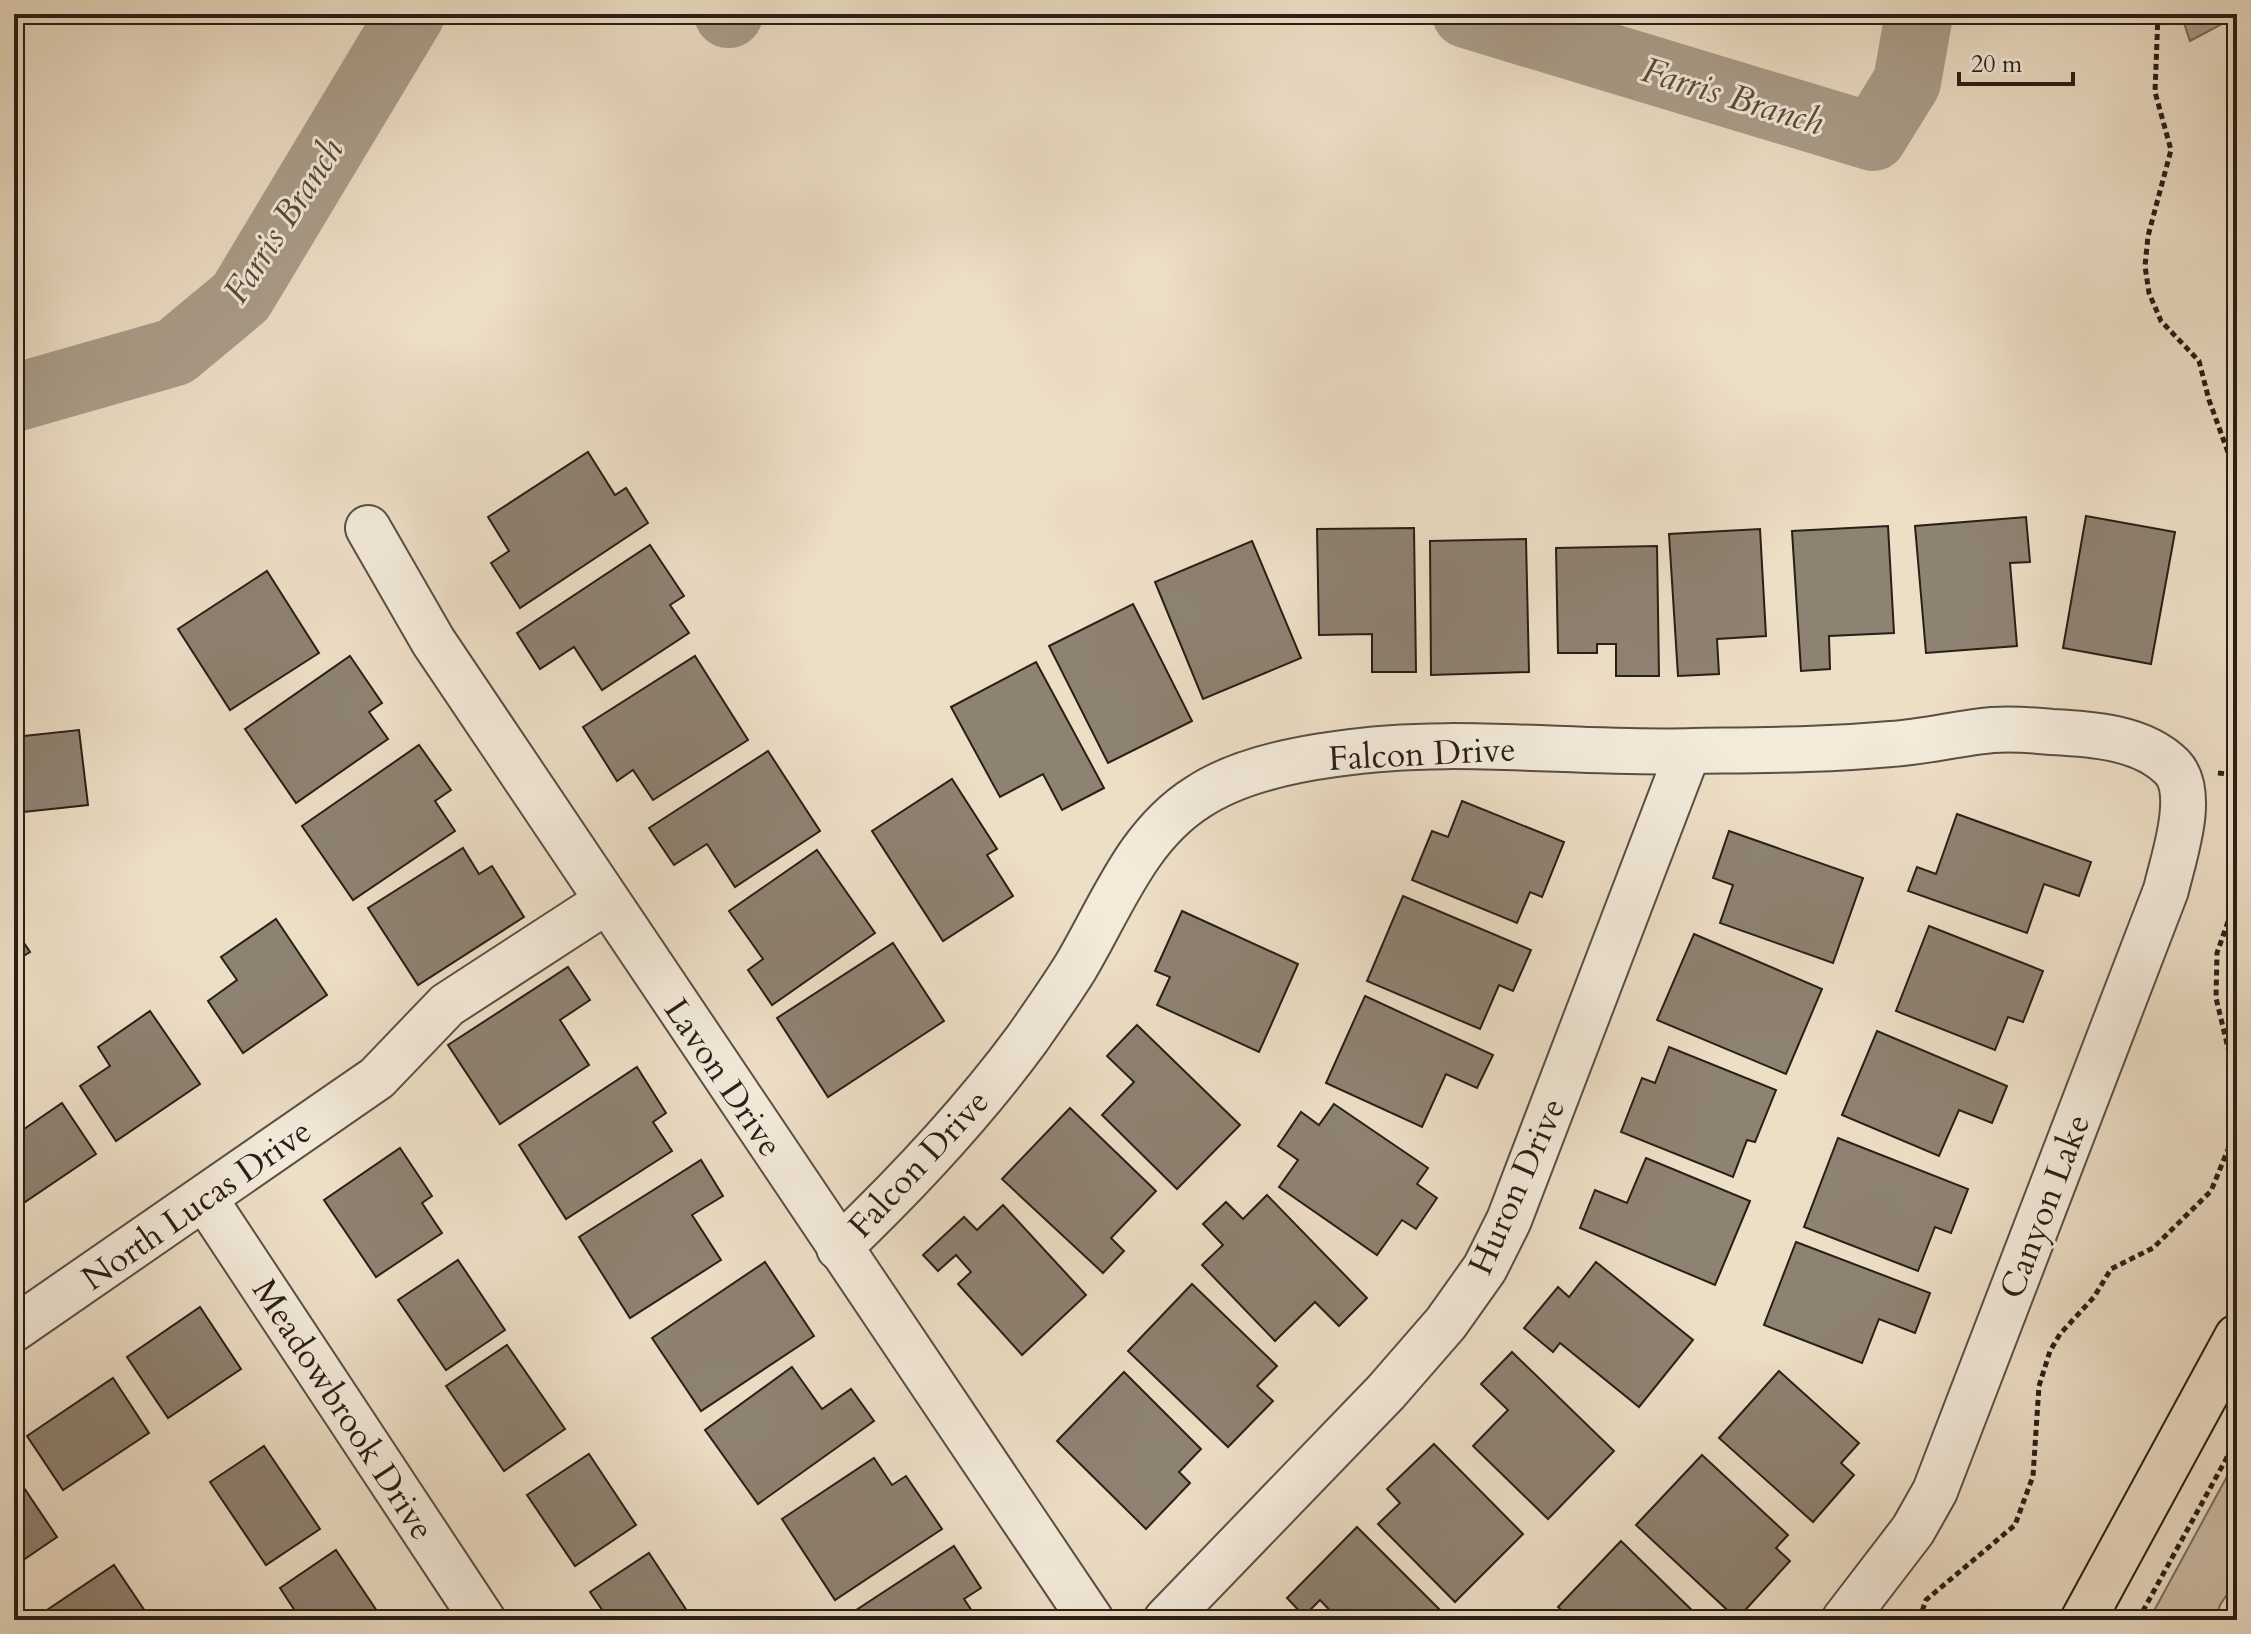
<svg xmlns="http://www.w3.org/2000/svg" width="2251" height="1634" font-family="Cardo,serif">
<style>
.green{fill:#ccbea8;stroke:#7a6e60;stroke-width:2}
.water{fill:#aa9d8a;stroke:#766b5c;stroke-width:2}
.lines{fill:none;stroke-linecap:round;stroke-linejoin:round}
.river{stroke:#aa9d8a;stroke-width:68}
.building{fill:#8e8272;stroke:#281f17;stroke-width:2}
.minor-casing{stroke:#594f43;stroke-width:48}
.major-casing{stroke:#281f17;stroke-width:48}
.path{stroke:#281f17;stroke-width:5;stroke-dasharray:6 4;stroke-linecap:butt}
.minor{stroke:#f3eada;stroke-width:44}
.major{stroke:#eddec6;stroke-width:44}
.labels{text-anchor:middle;stroke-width:6;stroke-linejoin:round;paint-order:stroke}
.street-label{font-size:34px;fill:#281f17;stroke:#f3eada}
.water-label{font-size:36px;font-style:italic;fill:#564b3f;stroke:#f3eada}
</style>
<rect width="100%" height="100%" fill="#eddec6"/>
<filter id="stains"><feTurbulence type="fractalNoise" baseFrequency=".0025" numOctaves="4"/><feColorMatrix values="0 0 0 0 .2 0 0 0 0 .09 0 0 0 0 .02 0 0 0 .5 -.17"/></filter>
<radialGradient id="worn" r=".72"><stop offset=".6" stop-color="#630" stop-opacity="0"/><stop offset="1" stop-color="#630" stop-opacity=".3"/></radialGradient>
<polygon class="green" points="2237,1458 2237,1580 2220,1605 2216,1620 2149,1620"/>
<polygon class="water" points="2181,14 2237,14 2237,16 2190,41"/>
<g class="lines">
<g class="river">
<polyline points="728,14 729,14"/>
<polyline points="1466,14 1873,137 1907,82 1919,14"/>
<polyline points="14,398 175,352 241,297 411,14"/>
</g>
</g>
<g class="building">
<polygon points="588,452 615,495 626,488 648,523 520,608 491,563 509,551 488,517"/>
<polygon points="2086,516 2175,532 2151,664 2063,648"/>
<polygon points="2026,517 2030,562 2010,563 2017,646 1926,653 1915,526"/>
<polygon points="1888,526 1894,633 1829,636 1830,669 1801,671 1792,531"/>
<polygon points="1414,528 1416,672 1372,672 1372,634 1319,635 1317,529"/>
<polygon points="1760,529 1766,636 1717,639 1719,674 1678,676 1669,534"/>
<polygon points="1526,539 1529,672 1431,675 1430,541"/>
<polygon points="1252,541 1301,658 1203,699 1155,582"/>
<polygon points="650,545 684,596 670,605 689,633 602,690 574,647 540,669 517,633"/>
<polygon points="1657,546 1659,676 1616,676 1616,644 1597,644 1597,653 1558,653 1556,548"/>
<polygon points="267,571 319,653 230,710 178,629"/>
<polygon points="1133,604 1192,721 1108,763 1049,646"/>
<polygon points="350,656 382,703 369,712 388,739 296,803 245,729"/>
<polygon points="695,656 748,740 653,800 633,770 617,781 583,727"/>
<polygon points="1036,662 1104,788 1062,810 1043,774 1000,797 951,707"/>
<polygon points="79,730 88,805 24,812 15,737"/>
<polygon points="419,745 451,790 435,801 455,831 353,900 302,826"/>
<polygon points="768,751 820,831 735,887 707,844 674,865 649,828"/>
<polygon points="952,779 997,849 987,855 1013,896 943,941 872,831"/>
<polygon points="1462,801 1564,842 1542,897 1530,892 1517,923 1412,880 1432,831 1448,837"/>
<polygon points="1957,814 2091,862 2079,896 2044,884 2027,933 1908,891 1917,867 1936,874"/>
<polygon points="1729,831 1863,878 1833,963 1720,923 1733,885 1713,878"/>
<polygon points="463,848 479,874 492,866 524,917 418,985 368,908"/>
<polygon points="817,850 875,933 772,1005 748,970 763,959 729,911"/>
<polygon points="1403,896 1531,950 1513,991 1499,985 1480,1029 1367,981"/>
<polygon points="1182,911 1298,964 1259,1052 1157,1005 1170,977 1155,971"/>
<polygon points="276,919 327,995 243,1053 208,1001 237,980 221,957"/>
<polygon points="1929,926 2043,971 2023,1022 2008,1017 1995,1050 1896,1011"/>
<polygon points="14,928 30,952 14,962"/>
<polygon points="1694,934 1822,989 1786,1074 1657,1020"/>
<polygon points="893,943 944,1021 828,1097 777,1018"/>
<polygon points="568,967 590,1000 560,1020 589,1065 500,1124 448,1045"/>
<polygon points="1365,996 1493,1055 1477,1088 1446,1074 1422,1127 1326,1083"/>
<polygon points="150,1011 200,1084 116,1141 80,1086 110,1066 98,1047"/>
<polygon points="1137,1025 1240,1125 1177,1189 1102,1115 1134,1082 1107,1056"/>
<polygon points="1877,1031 2007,1086 1992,1123 1959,1110 1939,1156 1842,1115"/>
<polygon points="1669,1047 1776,1090 1755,1142 1747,1140 1733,1177 1621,1132 1642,1078 1655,1083"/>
<polygon points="637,1067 666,1113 653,1122 672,1151 566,1219 519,1145"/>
<polygon points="62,1103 96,1154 22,1204 14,1192 14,1136"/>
<polygon points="1334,1104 1428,1168 1417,1184 1437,1198 1416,1229 1402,1220 1377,1255 1279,1187 1298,1160 1278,1146 1301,1112 1319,1125"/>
<polygon points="1070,1108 1156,1191 1111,1238 1124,1251 1103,1273 1002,1179"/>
<polygon points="1838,1138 1968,1189 1951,1233 1935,1227 1918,1271 1804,1227"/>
<polygon points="400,1148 432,1196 422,1203 442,1233 376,1277 324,1200"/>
<polygon points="1646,1158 1750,1201 1715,1285 1580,1228 1595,1190 1627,1203"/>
<polygon points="701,1160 723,1196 692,1215 721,1260 630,1318 579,1237"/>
<polygon points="1267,1195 1367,1298 1339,1326 1315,1302 1275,1341 1202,1265 1223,1245 1203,1224 1226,1202 1243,1219"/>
<polygon points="1003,1205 1086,1295 1022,1355 958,1284 971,1272 956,1255 938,1271 923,1255 964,1217 977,1230"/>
<polygon points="1796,1242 1930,1293 1915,1333 1879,1319 1862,1363 1764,1325"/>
<polygon points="458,1260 505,1330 446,1370 398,1300"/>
<polygon points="765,1262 814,1336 701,1411 652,1338"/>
<polygon points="1596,1262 1693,1340 1639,1407 1560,1343 1553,1352 1524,1328 1558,1287 1569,1297"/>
<polygon points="1192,1284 1277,1366 1257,1386 1273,1401 1228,1447 1128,1351"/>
<polygon points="200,1307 241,1369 168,1418 127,1357"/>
<polygon points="507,1345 565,1429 504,1471 446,1386"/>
<polygon points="1512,1352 1614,1451 1548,1519 1473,1446 1508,1410 1481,1384"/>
<polygon points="792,1367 822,1409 851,1389 874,1421 758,1504 705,1430"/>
<polygon points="1779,1371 1859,1443 1841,1463 1854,1475 1813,1522 1719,1438"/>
<polygon points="1124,1372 1201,1449 1179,1472 1190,1483 1146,1529 1057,1441"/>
<polygon points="113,1378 149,1433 63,1490 27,1436"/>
<polygon points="1434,1444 1523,1534 1455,1602 1378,1524 1400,1503 1387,1489"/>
<polygon points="264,1446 320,1529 266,1565 210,1482"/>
<polygon points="589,1454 636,1525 575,1566 527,1495"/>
<polygon points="1702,1455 1788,1535 1776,1548 1790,1561 1737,1619 1636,1525"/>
<polygon points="874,1458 892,1485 906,1476 942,1529 835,1600 782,1519"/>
<polygon points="14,1473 57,1537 19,1563 14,1557"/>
<polygon points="1357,1527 1449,1619 1448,1620 1339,1620 1320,1600 1304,1616 1287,1598"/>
<polygon points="1621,1541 1702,1620 1572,1620 1558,1607"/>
<polygon points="954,1546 981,1588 964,1599 978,1620 841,1620"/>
<polygon points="336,1550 383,1620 301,1620 280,1588"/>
<polygon points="649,1553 693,1620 609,1620 590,1592"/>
<polygon points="114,1565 151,1620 45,1620 41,1614"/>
</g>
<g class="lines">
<defs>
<g id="minor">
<polyline points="368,528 433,641 1091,1620"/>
<polyline points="205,1199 483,1620"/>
<path d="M839 1248C907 1183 971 1115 1027 1039 1043 1016 1060 992 1075 968 1111 908 1136 836 1198 797 1236 772 1291 760 1336 754 1454 736 1575 755 1694 751 1759 750 1826 750 1891 744 1925 742 1958 733 1992 730 2011 729 2032 730 2052 732 2092 734 2142 737 2172 767 2197 793 2173 859 2166 890L1935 1491 1913 1530 1844 1620"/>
<polyline points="14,1329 377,1078 447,1005 607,901"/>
<polyline points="1166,1620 1386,1392 1446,1323 1485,1268 1509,1220 1688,752"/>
</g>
<polyline id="major" points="2083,1620 2237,1337"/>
</defs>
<use href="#minor" class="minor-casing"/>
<use href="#major" class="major-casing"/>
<g class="path">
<polyline points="2158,14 2155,92 2171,150 2148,236 2145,266 2149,293 2161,321 2199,361 2209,400 2237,477"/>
<polyline points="2218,773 2237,775"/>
<polyline points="1919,1620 1926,1600 2015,1525 2033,1476 2039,1386 2050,1351 2060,1334 2094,1297 2111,1269 2153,1248 2211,1191 2229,1147 2237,1115 2234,1073 2216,998 2217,953 2237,896"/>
<polyline points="2138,1620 2237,1439"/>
</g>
<use href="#minor" class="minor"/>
<use href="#major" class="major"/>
</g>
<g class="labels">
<g class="street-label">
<text transform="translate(1422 753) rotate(-3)" y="12">Falcon Drive</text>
<text transform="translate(724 1077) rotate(56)" y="12">Lavon Drive</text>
<text transform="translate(918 1163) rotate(-47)" y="12">Falcon Drive</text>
<text transform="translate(1516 1186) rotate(-66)" y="12">Huron Drive</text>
<text transform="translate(196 1204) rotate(-35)" y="12">North Lucas Drive</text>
<text transform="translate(2044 1206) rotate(-69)" y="12">Canyon Lake</text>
<text transform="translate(344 1409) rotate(57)" y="12">Meadowbrook Drive</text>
</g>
<g class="water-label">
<text transform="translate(1733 95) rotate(17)" y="13">Farris Branch</text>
<text transform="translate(282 220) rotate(-57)" y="13">Farris Branch</text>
</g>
</g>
<rect width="2251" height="1634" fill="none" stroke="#eddec6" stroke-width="48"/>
<rect x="16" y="16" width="2219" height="1602" fill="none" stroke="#281f17" stroke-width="4"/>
<rect x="24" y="24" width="2203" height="1586" fill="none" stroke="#281f17" stroke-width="2"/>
<path d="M1959 72v12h114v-12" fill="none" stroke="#281f17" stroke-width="4"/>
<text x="1971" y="72" font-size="24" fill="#281f17" stroke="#f3eada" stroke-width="6" paint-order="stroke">20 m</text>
<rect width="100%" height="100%" filter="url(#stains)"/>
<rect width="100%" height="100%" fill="url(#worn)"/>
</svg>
